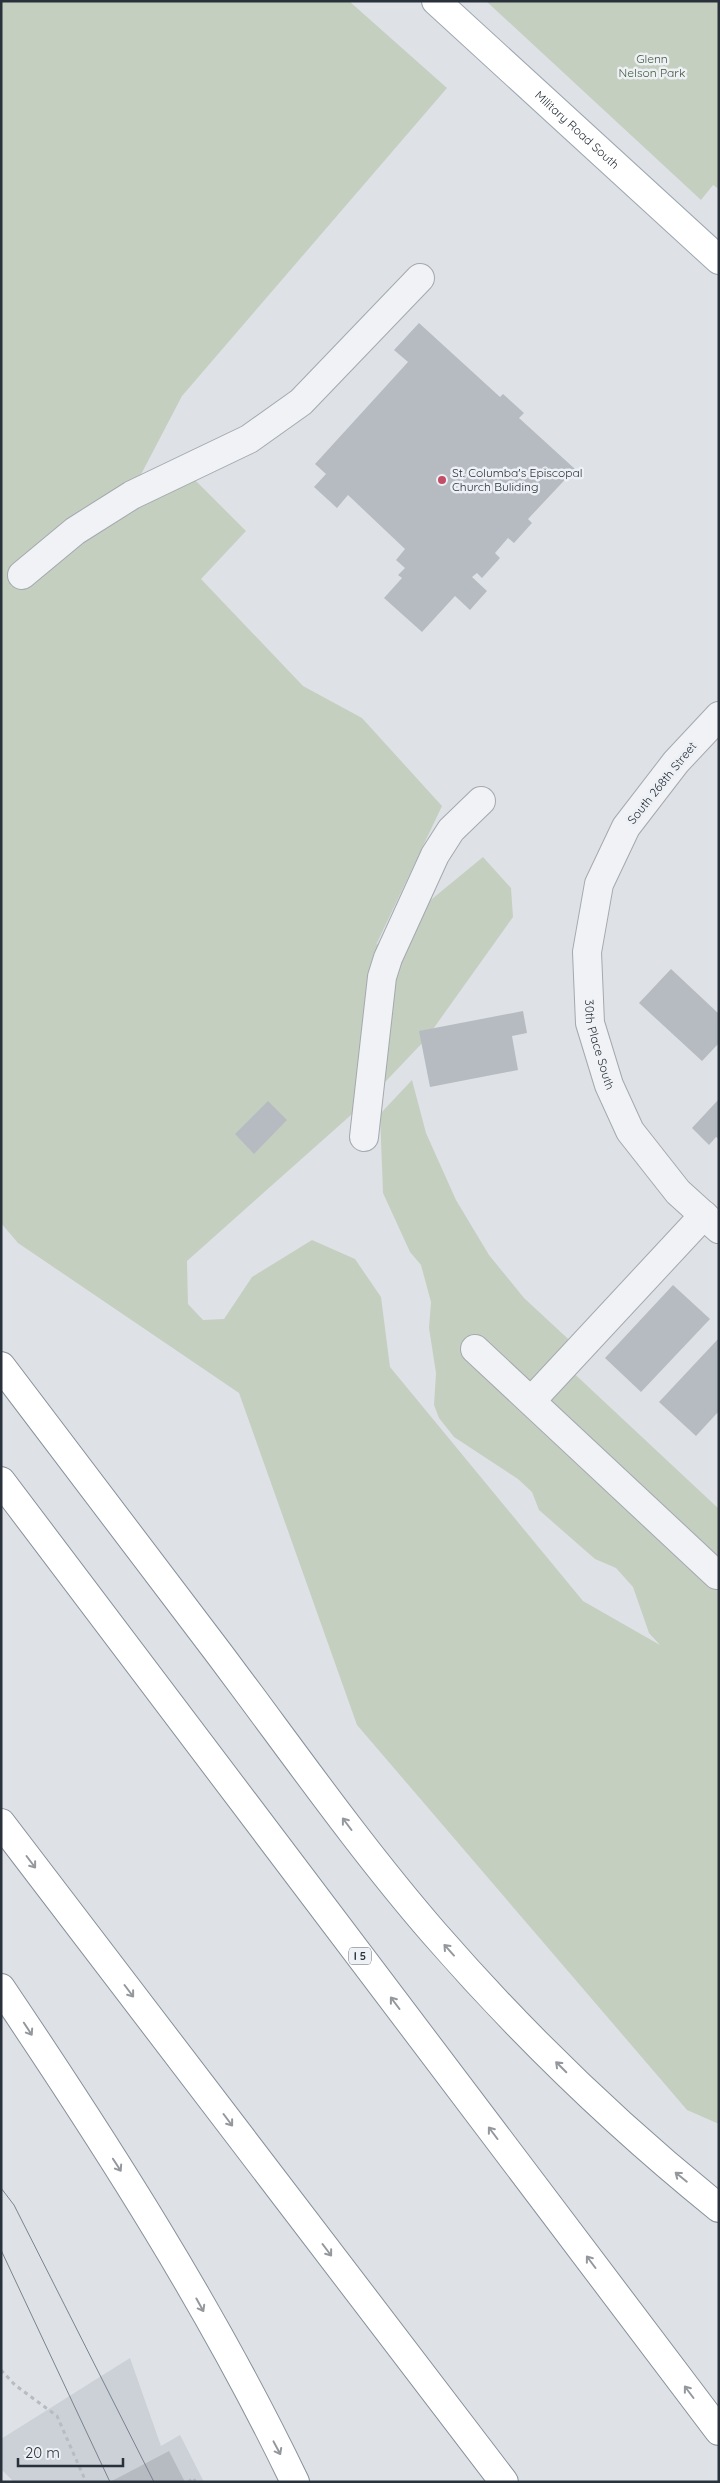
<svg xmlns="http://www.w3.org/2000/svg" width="720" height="2483" font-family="Quicksand,sans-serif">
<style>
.built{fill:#ccd1d7}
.green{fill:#c5cfc0}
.building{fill:#b6bbc2}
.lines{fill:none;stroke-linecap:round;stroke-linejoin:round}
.minor-casing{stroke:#a4a9af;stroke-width:30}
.major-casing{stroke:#9ea7b1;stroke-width:30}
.highway-casing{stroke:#87909b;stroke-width:30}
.path{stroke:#b8bcc1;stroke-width:3;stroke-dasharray:4 4;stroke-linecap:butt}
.minor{stroke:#f0f2f5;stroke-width:28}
.major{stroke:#fff;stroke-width:28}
.highway{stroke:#fff;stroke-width:28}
.tram{stroke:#79828e;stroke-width:1}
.oneway{stroke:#94989d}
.poi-dot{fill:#c14d66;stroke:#edf0f4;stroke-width:2}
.labels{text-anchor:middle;stroke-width:5;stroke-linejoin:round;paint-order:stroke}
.shield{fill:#edf0f4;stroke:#646a72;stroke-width:1}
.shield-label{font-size:11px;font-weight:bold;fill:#29313b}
.park-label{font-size:12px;fill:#3f5637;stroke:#edf0f4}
.street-label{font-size:12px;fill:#29313b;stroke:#edf0f4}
.poi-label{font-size:12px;fill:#29313b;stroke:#edf0f4;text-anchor:start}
</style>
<rect width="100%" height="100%" fill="#dee2e6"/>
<polygon class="built" points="130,2358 161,2446 180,2435 204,2482 14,2482 1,2469 1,2439"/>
<g class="green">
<polygon points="1,1 349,1 447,88 182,396 124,507 191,476 246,531 201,579 303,686 362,718 442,806 376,945 483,857 511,888 513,917 426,1039 369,1099 187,1261 188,1304 203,1320 224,1319 252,1277 312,1240 355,1259 381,1297 390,1367 583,1601 660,1645 649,1633 633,1587 616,1568 595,1559 539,1510 532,1492 518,1479 454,1437 439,1418 434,1405 436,1373 429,1328 431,1302 421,1265 410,1252 383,1193 380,1114 412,1080 426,1133 456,1200 489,1255 524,1298 579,1349 565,1365 719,1509 719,2124 687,2110 357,1725 239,1393 18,1243 1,1223"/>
<polygon points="486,1 719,1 719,189 713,185 701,200"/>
</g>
<g class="building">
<polygon points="419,323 500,397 503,394 524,413 519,418 575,469 528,519 532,523 514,543 508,538 495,553 500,558 482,578 477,573 472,577 487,591 470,610 455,596 422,632 384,598 402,578 398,575 405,568 396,560 405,549 348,495 337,508 314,487 326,474 315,464 408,362 394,350"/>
<polygon points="671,969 719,1014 719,1043 702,1061 639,1003"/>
<polygon points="523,1011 527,1033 512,1036 518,1070 430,1087 419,1031"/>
<polygon points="719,1099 719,1139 716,1137 709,1145 692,1128"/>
<polygon points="268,1101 287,1120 254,1154 235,1134"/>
<polygon points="673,1285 710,1319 641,1392 605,1358"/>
<polygon points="719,1338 719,1411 696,1436 659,1402"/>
<polygon points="169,2451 185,2482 110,2482"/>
</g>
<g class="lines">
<defs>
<g id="minor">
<polyline points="22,575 75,531 132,495 249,439 301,402 420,278"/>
<path id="s1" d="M719 716 676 762 626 827 599 884 587 952 590 1023 609 1085 630 1131 678 1192 719 1229"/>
<polyline points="364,1137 382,977 388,958 435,855 451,830 481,801"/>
<polyline points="475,1349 717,1575"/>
<polyline points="532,1400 704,1215"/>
</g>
<g id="major">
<path id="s2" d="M436 1 719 260"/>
</g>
<g id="highway">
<path d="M1 1366C85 1476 168 1585 250 1695 310 1776 369 1858 434 1933 521 2033 616 2125 719 2208"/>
<polyline points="1,1481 719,2431"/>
<polyline points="1,1823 504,2482"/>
<path d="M1 1988C108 2147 212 2309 295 2482"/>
</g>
</defs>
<use href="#minor" class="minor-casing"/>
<use href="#major" class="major-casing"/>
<use href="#highway" class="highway-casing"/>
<g class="path">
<polyline points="1,2370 15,2385 57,2416 86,2482"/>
<polyline points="188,2482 194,2478 195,2482"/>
</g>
<use href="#minor" class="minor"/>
<use href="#major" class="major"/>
<use href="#highway" class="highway"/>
<g class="tram">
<polyline points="1,2188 14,2205 154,2482"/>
<polyline points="1,2250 110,2482"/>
</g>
</g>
<defs><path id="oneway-shaft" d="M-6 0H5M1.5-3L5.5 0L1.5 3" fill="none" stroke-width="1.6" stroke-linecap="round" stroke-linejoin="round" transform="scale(1.25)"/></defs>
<g class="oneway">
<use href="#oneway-shaft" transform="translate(347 1824) rotate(-127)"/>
<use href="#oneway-shaft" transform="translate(31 1862) rotate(53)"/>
<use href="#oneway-shaft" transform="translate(449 1950) rotate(-132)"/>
<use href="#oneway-shaft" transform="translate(129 1991) rotate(53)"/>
<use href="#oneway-shaft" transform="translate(395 2003) rotate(-127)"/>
<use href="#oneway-shaft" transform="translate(28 2029) rotate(57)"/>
<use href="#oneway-shaft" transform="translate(561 2067) rotate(-135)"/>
<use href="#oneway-shaft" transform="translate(228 2120) rotate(53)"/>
<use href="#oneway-shaft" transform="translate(493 2133) rotate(-127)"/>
<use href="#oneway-shaft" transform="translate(117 2165) rotate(57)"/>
<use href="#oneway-shaft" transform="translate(681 2177) rotate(-141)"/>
<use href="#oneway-shaft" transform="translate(327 2250) rotate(53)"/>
<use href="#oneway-shaft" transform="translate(591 2262) rotate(-127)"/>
<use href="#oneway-shaft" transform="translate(200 2305) rotate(61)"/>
<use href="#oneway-shaft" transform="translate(689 2392) rotate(-127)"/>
<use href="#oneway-shaft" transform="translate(277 2448) rotate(62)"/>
</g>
<circle class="poi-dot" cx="442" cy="480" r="5"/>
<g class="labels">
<rect class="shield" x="349" y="1947.5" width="22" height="17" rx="4"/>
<g class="shield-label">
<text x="360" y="1960">I 5</text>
</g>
<g class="park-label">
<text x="652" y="63">Glenn<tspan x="652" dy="14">Nelson Park</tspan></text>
</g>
<g class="street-label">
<text dy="4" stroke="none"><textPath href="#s2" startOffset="191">Military Road South</textPath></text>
<text transform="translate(662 783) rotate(-51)" y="4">South 268th Street</text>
<text dy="4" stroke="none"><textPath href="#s1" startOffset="371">30th Place South</textPath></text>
</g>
<g class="poi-label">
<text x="452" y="477">St. Columba's Episcopal<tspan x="452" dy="14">Church Buliding</tspan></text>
</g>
</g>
<rect width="720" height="2483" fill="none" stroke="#29313b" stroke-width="5"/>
<path d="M18 2458v8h105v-8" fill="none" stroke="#29313b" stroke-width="2.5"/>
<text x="25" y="2458" font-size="15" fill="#29313b" stroke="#edf0f4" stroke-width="4" paint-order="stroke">20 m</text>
</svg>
